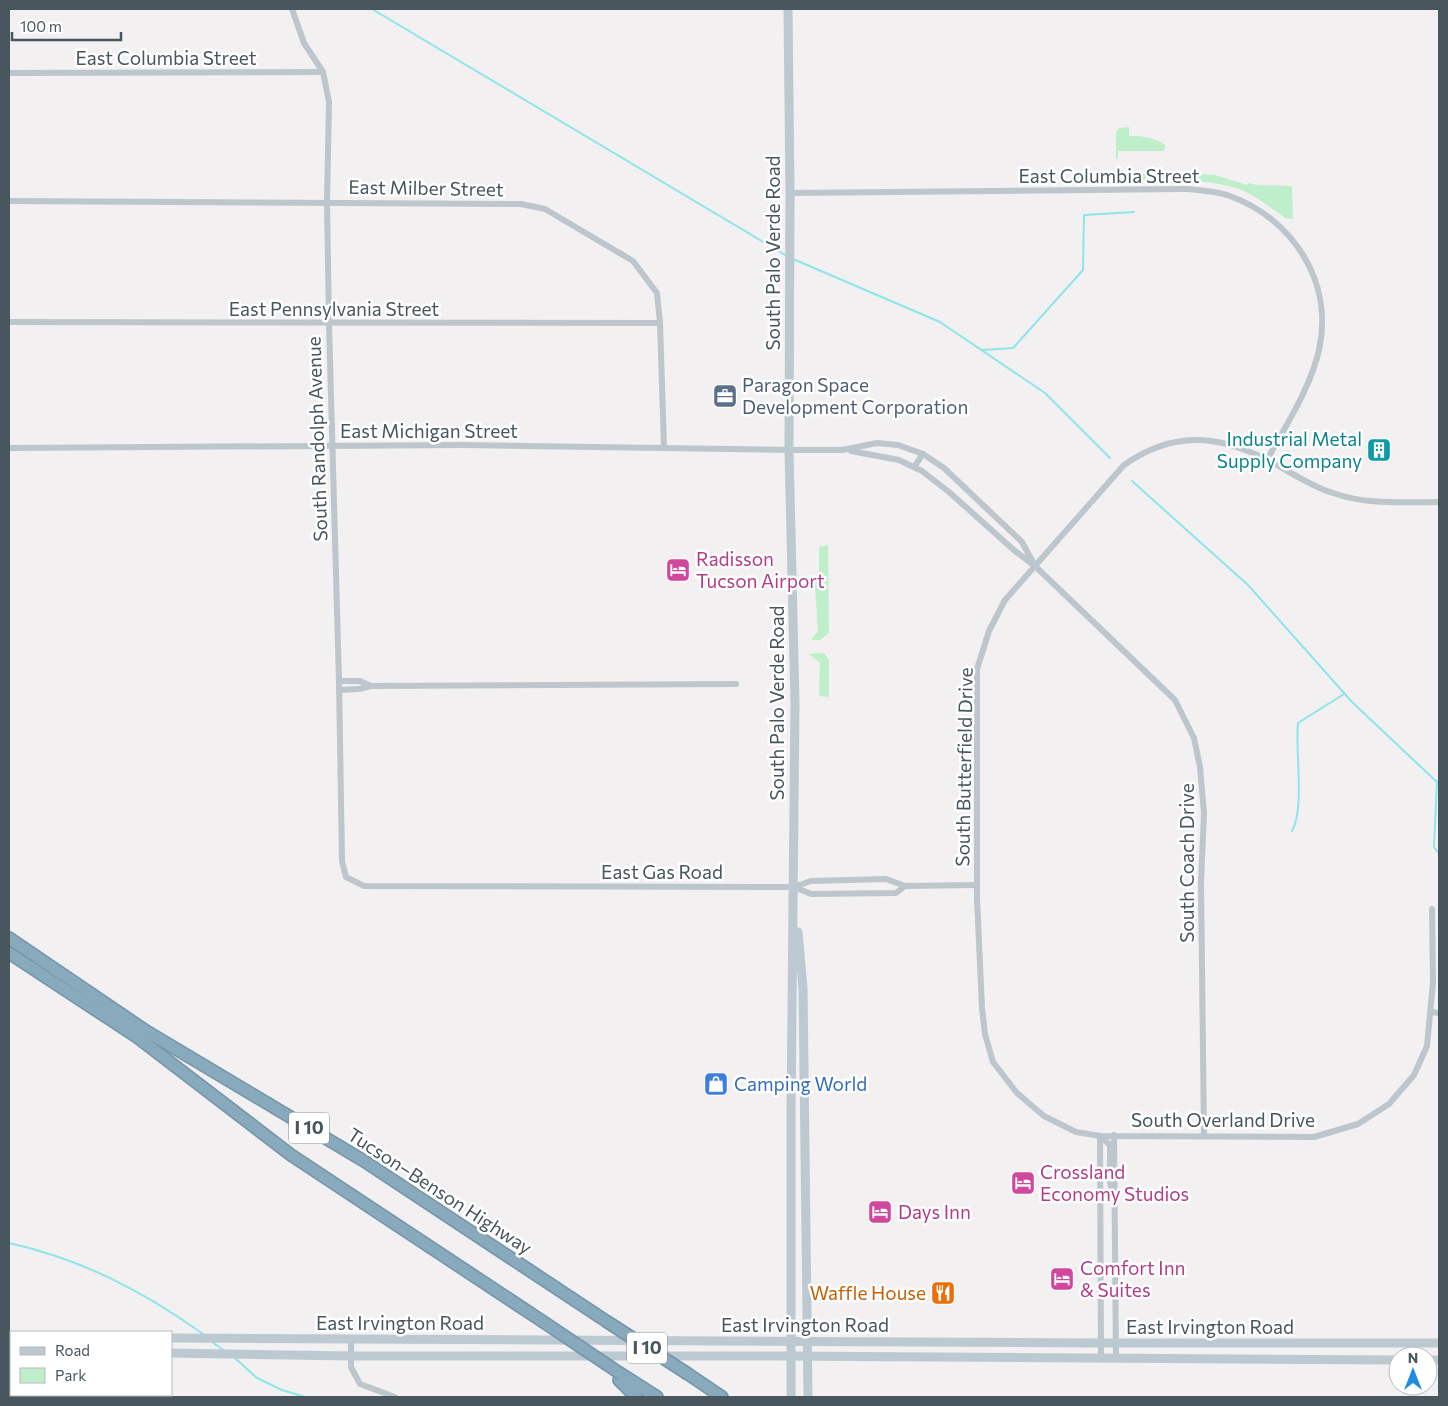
<svg xmlns="http://www.w3.org/2000/svg" width="1448" height="1406" font-family="Commissioner,sans-serif">
<style>
.green{fill:#bfeecb}
.lines{fill:none;stroke-linecap:round;stroke-linejoin:round}
.stream{stroke:#8ee5ea;stroke-width:2}
.motorway-casing{stroke:#7495a9;stroke-width:14}
.minor{stroke:#bcc6cc;stroke-width:6}
.secondary{stroke:#bcc9d1;stroke-width:9}
.motorway{stroke:#89aabd;stroke-width:11}
.motorway-bridge-casing{stroke:#7495a9;stroke-width:14;stroke-linecap:butt}
.motorway-bridge{stroke:#89aabd;stroke-width:11}
.labels{text-anchor:middle;stroke-width:5;stroke-linejoin:round;paint-order:stroke}
.shield{fill:#fff;stroke:#7f898e;stroke-width:1}
.shield-label{font-size:18px;font-weight:bold;fill:#48565d}
.street-label{font-size:19px;fill:#48565d;stroke:#fff}
.service-label{font-size:19px;fill:#4e5e75;stroke:#fff;text-anchor:start}
.culture-label{font-size:19px;fill:#0d838f;stroke:#fff;text-anchor:end}
.hotel-label{font-size:19px;fill:#b23c85;stroke:#fff;text-anchor:start}
.shop-label{font-size:19px;fill:#366cbe;stroke:#fff;text-anchor:start}
.food-label{font-size:19px;fill:#c56008;stroke:#fff;text-anchor:end}
</style>
<rect width="100%" height="100%" fill="#f2f0f0"/>
<g class="green">
<path d="M1129 127V136C1142 136 1154 137 1165 145L1164 151H1118V159H1116V132L1119 128Z"/>
<path d="M1179 173 1215 175 1247 185 1248 183 1257 185 1292 186 1293 219 1285 218C1271 208 1255 195 1239 189 1202 177 1159 181 1120 180V174Z"/>
<polygon points="828,545 829,633 820,640 811,640 818,631 815,585 819,571 819,547"/>
<polygon points="824,653 829,660 829,697 819,696 820,663 809,654"/>
</g>
<g class="lines">
<g class="stream">
<polyline points="372,9 787,256"/>
<polyline points="793,259 940,322 1045,393 1110,458"/>
<polyline points="983,350 1013,348 1083,270 1084,215 1134,212"/>
<polyline points="1132,481 1248,585 1352,702 1439,784"/>
<polyline points="1437,781 1434,847 1439,854"/>
<path d="M1292 831C1305 807 1295 752 1298 723L1344 694"/>
<path d="M9 1243C81 1259 143 1291 203 1334"/>
<polyline points="212,1342 225,1351"/>
<polyline points="235,1358 257,1378 282,1390 305,1397"/>
</g>
<defs>
<g id="motorway">
<polyline points="9,938 146,1031 364,1161 606,1321"/>
<polyline points="9,953 137,1037 291,1155 542,1321"/>
<polyline points="621,1374 657,1397"/>
<polyline points="688,1374 722,1397"/>
<polyline points="619,1380 636,1397"/>
</g>
</defs>
<use href="#motorway" class="motorway-casing"/>
<g class="minor">
<polyline points="292,9 304,43 323,72 329,102 327,202 329,324 339,681 342,861 346,877 364,886 794,887 811,881 886,879 905,886 977,885"/>
<polyline points="9,73 323,72"/>
<path d="M790 193 1185 189C1200 190 1216 191 1230 196 1293 219 1334 282 1319 350 1310 389 1286 425 1267 460"/>
<polyline points="9,201 521,204 545,209 633,261 657,293 660,323 664,448"/>
<polyline points="9,322 660,323"/>
<polyline points="9,448 463,445 789,450 842,450 877,443 898,445 923,454 944,468 1022,542 1035,566"/>
<polyline points="851,451 899,460 922,471 949,492 1015,551 1035,566 1175,700 1194,738 1200,767 1204,813 1201,883 1204,1135"/>
<polyline points="914,467 923,454"/>
<polyline points="339,681 360,681 371,686"/>
<polyline points="339,690 359,689 371,686 736,684"/>
<polyline points="794,887 811,894 896,893 905,886"/>
<path d="M1432 909 1433 982 1427 1046 1414 1075 1389 1104 1358 1124 1314 1137 1100 1136 1076 1132 1044 1116 1017 1093 993 1062 985 1034 982 1008 977 898V669L989 631 1005 600 1124 465C1173 431 1216 434 1268 460 1289 471 1310 486 1333 493 1366 505 1404 502 1439 502"/>
<polyline points="1431,1012 1439,1013"/>
<polyline points="1114,1135 1116,1358"/>
<polyline points="1100,1136 1101,1358"/>
<polyline points="1100,1136 1110,1145 1110,1182 1112,1190"/>
<polyline points="351,1339 351,1367 360,1384 395,1397"/>
<polyline points="128,1395 128,1397"/>
</g>
<g class="secondary">
<polyline points="788,9 790,193 789,450 795,703 791,1112 791,1397"/>
<polyline points="798,932 803,988 808,1397"/>
<polyline points="9,1338 11,1338"/>
<polyline points="171,1338 1101,1343 1439,1343"/>
<polyline points="171,1353 351,1356 781,1356 1398,1360"/>
<polyline points="9,1354 11,1354"/>
<polyline points="1428,1360 1439,1360"/>
</g>
<use href="#motorway" class="motorway"/>
<defs>
<g id="motorway-bridge">
<polyline points="542,1321 621,1374"/>
<polyline points="606,1321 688,1374"/>
</g>
</defs>
<use href="#motorway-bridge" class="motorway-bridge-casing"/>
<use href="#motorway-bridge" class="motorway-bridge"/>
</g>
<defs>
<symbol id="office-square" viewBox="-11 -11 22 22"><rect x="-9" y="-9" width="18" height="18" rx="4" fill="#5c6f8a" stroke="#fff"/><path d="M-6-3h4V-5.5h4V-3h4V5H-6ZM-1-4.5V-3h2v-1.5ZM-6 0V1H6V0Z" fill="#fff"/></symbol>
<symbol id="building-square" viewBox="-11 -11 22 22"><rect x="-9" y="-9" width="18" height="18" rx="4" fill="#0f9aa8" stroke="#fff"/><path d="M-4-6H4V6H1V3H-1V6H-4ZM-2.5-4.3h1.7v1.8h-1.7ZM.8-4.3h1.7v1.8H.8ZM-2.5-1h1.7V.8h-1.7ZM.8-1h1.7V.8H.8Z" fill="#fff"/></symbol>
<symbol id="hotel-square" viewBox="-11 -11 22 22"><rect x="-9" y="-9" width="18" height="18" rx="4" fill="#d1479c" stroke="#fff"/><path d="M-6-4.5h1.5V1H6V5H4.5V3h-9V5H-6ZM-4 0a1.8 1.8 0 1 1 3.6 0ZM.5 0V-2.5h3Q6-2.5 6 0Z" fill="#fff"/></symbol>
<symbol id="shop-square" viewBox="-11 -11 22 22"><rect x="-9" y="-9" width="18" height="18" rx="4" fill="#3f7fe0" stroke="#fff"/><path d="M-5-2.5h2.3a2.7 3.5 0 0 1 5.4 0H5L5.5 6h-11ZM-1.5-2.5h3a1.5 2.3 0 0 0-3 0Z" fill="#fff"/></symbol>
<symbol id="restaurant-square" viewBox="-11 -11 22 22"><rect x="-9" y="-9" width="18" height="18" rx="4" fill="#e8710a" stroke="#fff"/><path d="M-5-6h1v4h1v-4h1v4h1v-4h1v5L-1.5 .5V6h-2V.5L-5-1ZM5-6V6H3V1.5H1.5Q1.5-4 5-6Z" fill="#fff"/></symbol>
</defs>
<g fill-rule="evenodd">
<use href="#office-square" x="711" y="382" width="28" height="28"/>
<use href="#building-square" x="1365" y="436" width="28" height="28"/>
<use href="#hotel-square" x="664" y="556" width="28" height="28"/>
<use href="#shop-square" x="702" y="1070" width="28" height="28"/>
<use href="#hotel-square" x="1009" y="1169" width="28" height="28"/>
<use href="#hotel-square" x="866" y="1198" width="28" height="28"/>
<use href="#hotel-square" x="1048" y="1265" width="28" height="28"/>
<use href="#restaurant-square" x="929" y="1279" width="28" height="28"/>
</g>
<g class="labels">
<g class="shield">
<rect x="289" y="1112.5" width="40" height="31" rx="4"/>
<rect x="627" y="1332.5" width="40" height="31" rx="4"/>
</g>
<g class="shield-label">
<text x="309" y="1134">I 10</text>
<text x="647" y="1354">I 10</text>
</g>
<g class="street-label">
<text x="166" y="65">East Columbia Street</text>
<text x="1109" y="183">East Columbia Street</text>
<text transform="translate(426 188) rotate(1)" y="7">East Milber Street</text>
<text transform="translate(773 253) rotate(-90)" y="7">South Palo Verde Road</text>
<text x="334" y="316">East Pennsylvania Street</text>
<text x="429" y="438">East Michigan Street</text>
<text transform="translate(317 439) rotate(-92)" y="7">South Randolph Avenue</text>
<text transform="translate(777 703) rotate(-90)" y="7">South Palo Verde Road</text>
<text transform="translate(964 767) rotate(-89)" y="7">South Butterfield Drive</text>
<text transform="translate(1187 863) rotate(-90)" y="7">South Coach Drive</text>
<text x="662" y="879">East Gas Road</text>
<text x="1223" y="1127">South Overland Drive</text>
<text transform="translate(440 1191) rotate(33)" y="7">Tucson–Benson Highway</text>
<text x="400" y="1330">East Irvington Road</text>
<text x="805" y="1332">East Irvington Road</text>
<text x="1210" y="1334">East Irvington Road</text>
</g>
<g class="service-label">
<text x="742" y="392">Paragon Space<tspan x="742" dy="22">Development Corporation</tspan></text>
</g>
<g class="culture-label">
<text x="1362" y="446">Industrial Metal<tspan x="1362" dy="22">Supply Company</tspan></text>
</g>
<g class="hotel-label">
<text x="696" y="566">Radisson<tspan x="696" dy="22">Tucson Airport</tspan></text>
<text x="1040" y="1179">Crossland<tspan x="1040" dy="22">Economy Studios</tspan></text>
<text x="898" y="1219">Days Inn</text>
<text x="1080" y="1275">Comfort Inn<tspan x="1080" dy="22">&amp; Suites</tspan></text>
</g>
<g class="shop-label">
<text x="734" y="1091">Camping World</text>
</g>
<g class="food-label">
<text x="926" y="1300">Waffle House</text>
</g>
</g>
<rect width="1448" height="1406" fill="none" stroke="#48565d" stroke-width="20"/>
<rect x="10" y="1331" width="162" height="65" fill="#ffffff" stroke="#b6bbbe"/>
<rect x="20" y="1347" width="25" height="8" fill="#bcc9d1" stroke="#b6bbbe"/>
<text x="55" y="1356" font-size="15" fill="#48565d">Road</text>
<rect x="20" y="1368" width="25" height="15" fill="#bfeecb" stroke="#b6bbbe"/>
<text x="55" y="1381" font-size="15" fill="#48565d">Park</text>
<g transform="translate(1413 1371)"><circle r="24" fill="#ffffff" stroke="#b6bbbe"/>
<path d="M0-4L9 19L0 12L-9 19Z" fill="#1d8edf"/>
<text y="-8" font-size="14" font-weight="bold" text-anchor="middle" fill="#48565d">N</text>
</g>
<path d="M12 32v8h109v-8" fill="none" stroke="#48565d" stroke-width="2.5"/>
<text x="20" y="32" font-size="15" fill="#48565d" stroke="#ffffff" stroke-width="4" paint-order="stroke">100 m</text>
</svg>
